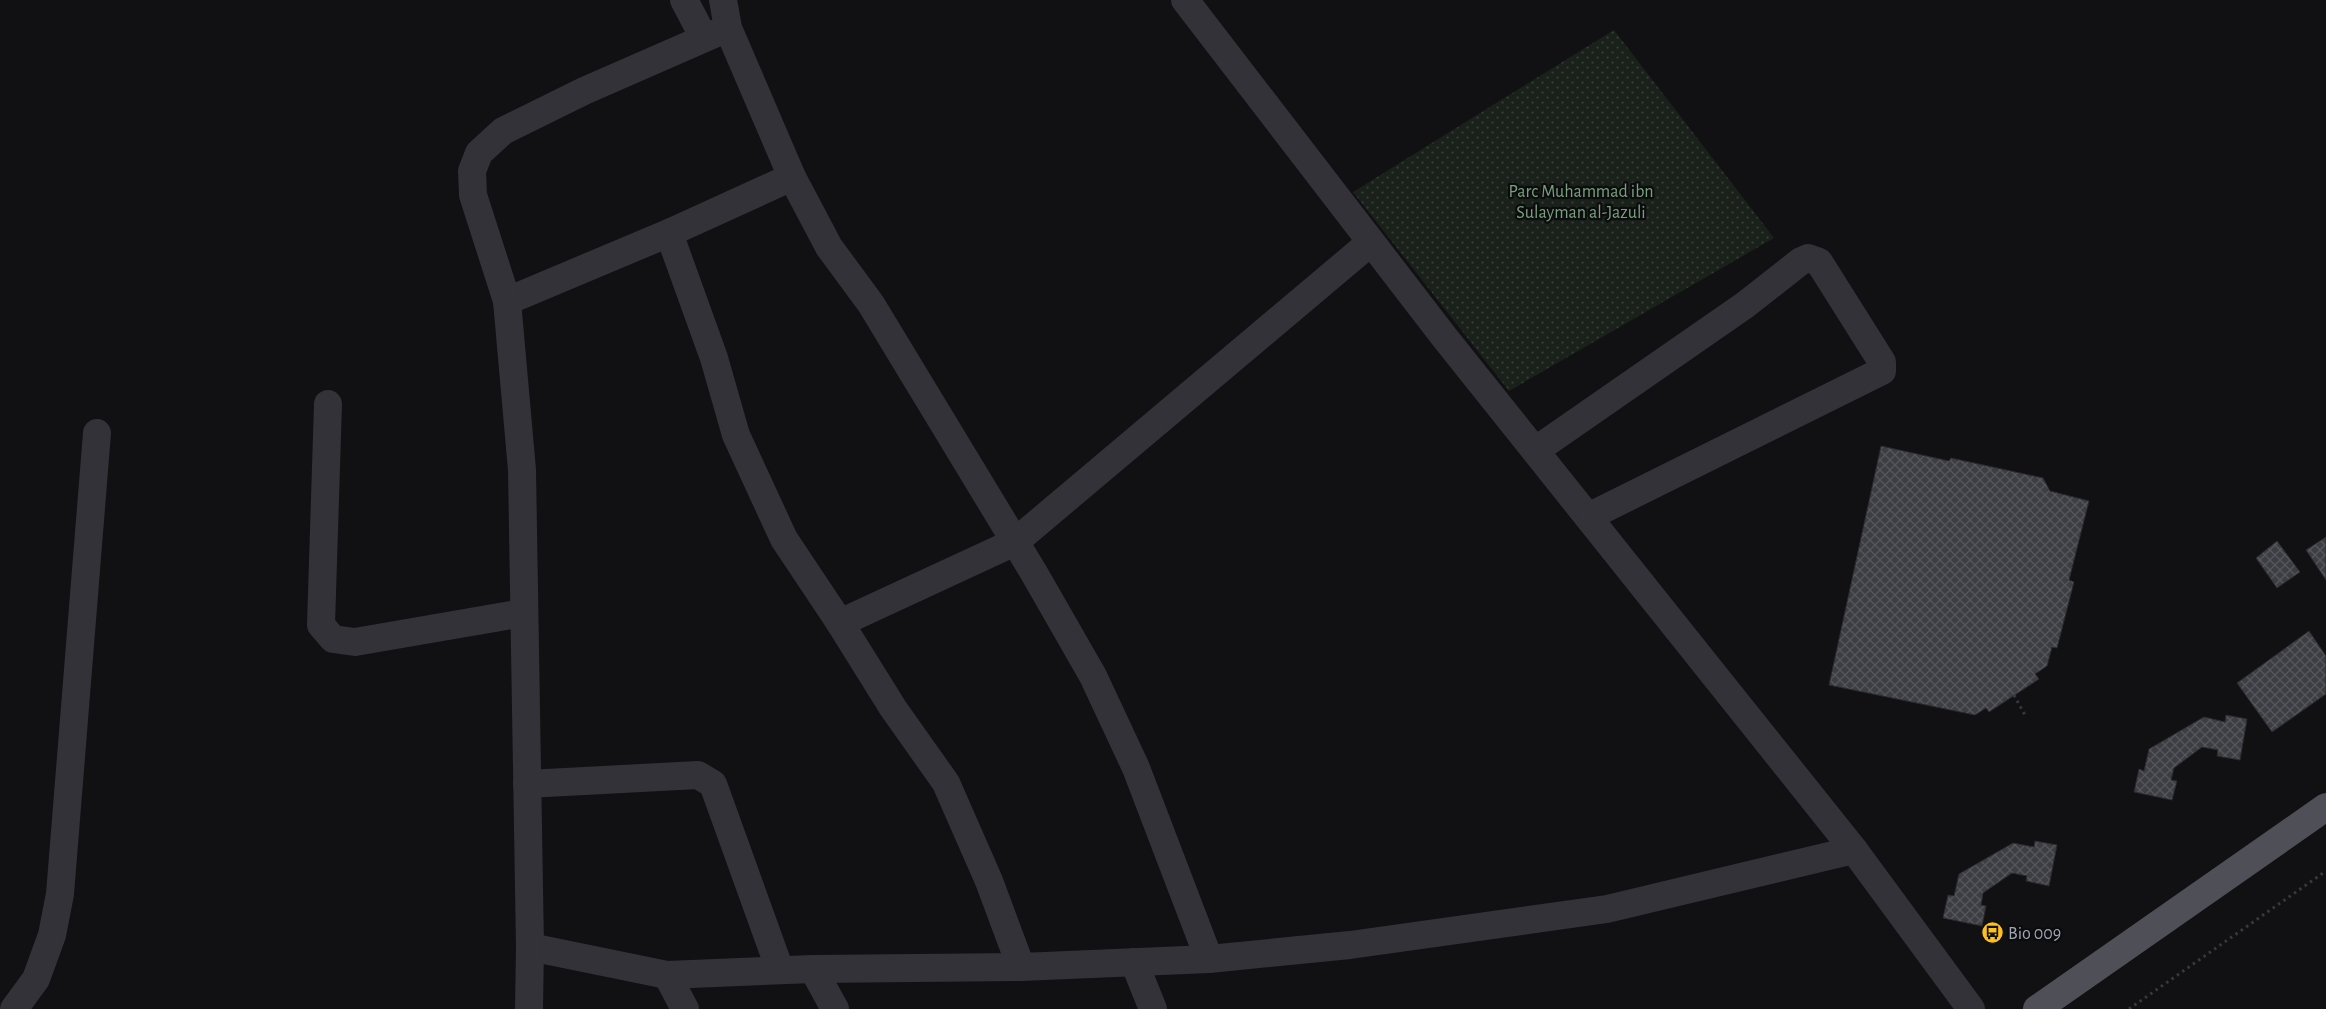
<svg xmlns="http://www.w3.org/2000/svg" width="2326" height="1009" font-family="'Alegreya Sans',sans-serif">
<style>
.park{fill:url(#park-dots)}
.building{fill:url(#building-cross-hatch);stroke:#2b2b2f}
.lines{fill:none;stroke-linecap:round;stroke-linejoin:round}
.path{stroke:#38393f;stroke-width:3;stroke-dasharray:2.5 4;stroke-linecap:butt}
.minor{stroke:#323238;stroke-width:28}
.major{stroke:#4e4f57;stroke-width:28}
.labels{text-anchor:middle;stroke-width:4.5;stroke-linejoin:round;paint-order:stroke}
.park-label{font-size:18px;fill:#77a17c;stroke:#0c0c0e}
.poi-label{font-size:18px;fill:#a1a6b4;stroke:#0c0c0e;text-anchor:start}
</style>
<defs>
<pattern id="park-dots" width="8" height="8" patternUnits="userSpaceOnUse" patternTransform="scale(1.25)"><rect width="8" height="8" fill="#19211a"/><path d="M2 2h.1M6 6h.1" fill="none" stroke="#373e39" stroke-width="1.8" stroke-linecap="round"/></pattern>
<pattern id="building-cross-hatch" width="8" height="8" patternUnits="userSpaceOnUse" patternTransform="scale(1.25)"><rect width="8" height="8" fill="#3d3e43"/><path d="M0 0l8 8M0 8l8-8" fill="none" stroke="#56575c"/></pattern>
</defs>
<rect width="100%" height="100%" fill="#111113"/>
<polygon class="park" points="1614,30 1774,238 1509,391 1353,192"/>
<g class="building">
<polygon points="1881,446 1949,461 1951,458 2043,478 2050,491 2089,501 2069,580 2074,582 2057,648 2052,647 2047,666 2035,674 2039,679 1989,712 1986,708 1975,715 1829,685"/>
<polygon points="2326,537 2326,580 2306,550"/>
<polygon points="2277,541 2300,572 2277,588 2256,558"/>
<polygon points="2309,631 2326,656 2326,694 2272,732 2237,683"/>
<polygon points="2226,715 2247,719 2240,760 2217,756 2218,750 2202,747 2174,768 2171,780 2177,781 2172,800 2134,792 2139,769 2144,771 2149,749 2204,717 2225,722"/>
<polygon points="2035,841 2057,845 2049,886 2026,881 2027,876 2012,873 1983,893 1981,905 1986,906 1982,926 1943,918 1948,895 1954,896 1959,874 2013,843 2034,847"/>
</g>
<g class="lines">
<g class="path">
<polyline points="2014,695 2026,717"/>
<polyline points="2129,1009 2326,871"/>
</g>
<g class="minor">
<polyline points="684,0 704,38"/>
<polyline points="723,0 728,28 792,177 829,247 871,304 1034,573 1093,676 1136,768 1209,959"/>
<polyline points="1185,0 1445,338 1854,850 1971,1009"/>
<polyline points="669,233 714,358 736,435 784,539 840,623 893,708 946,783 989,881 1021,967"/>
<polyline points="507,301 669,233 792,177"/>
<polyline points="328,404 321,625 333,639 355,642 523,613"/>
<polyline points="1536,450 1745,305 1801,261 1808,258 1819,262 1882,362 1882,371 1590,516"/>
<polyline points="840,623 1015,542 1371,242"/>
<polyline points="527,784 698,775 713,784 780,970"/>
<polyline points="530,947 667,975 813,969 1021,967 1209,959 1350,945 1607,909 1854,850"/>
<polyline points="1134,962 1153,1009"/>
<polyline points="813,969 835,1009"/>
<polyline points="667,975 685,1009"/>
<polyline points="14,1009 36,979 52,935 60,894 97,433"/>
<polyline points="529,1009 530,947 522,470 507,301 473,195 472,171 479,153 503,131 584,91 728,28"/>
</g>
<polyline class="major" points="2037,1009 2326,807"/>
</g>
<defs>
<symbol id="bus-disc" viewBox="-11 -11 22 22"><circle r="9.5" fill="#fcc11f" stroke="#0c0c0e"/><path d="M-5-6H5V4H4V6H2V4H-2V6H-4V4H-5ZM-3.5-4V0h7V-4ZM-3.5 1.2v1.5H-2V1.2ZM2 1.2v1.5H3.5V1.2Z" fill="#111"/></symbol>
</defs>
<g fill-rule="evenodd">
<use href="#bus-disc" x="1980" y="920" width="25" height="25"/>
</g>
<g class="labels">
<g class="park-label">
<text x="1581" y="197">Parc Muhammad ibn<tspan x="1581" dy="21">Sulayman al-Jazuli</tspan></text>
</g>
<g class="poi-label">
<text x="2008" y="939">Bio 009</text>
</g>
</g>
</svg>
